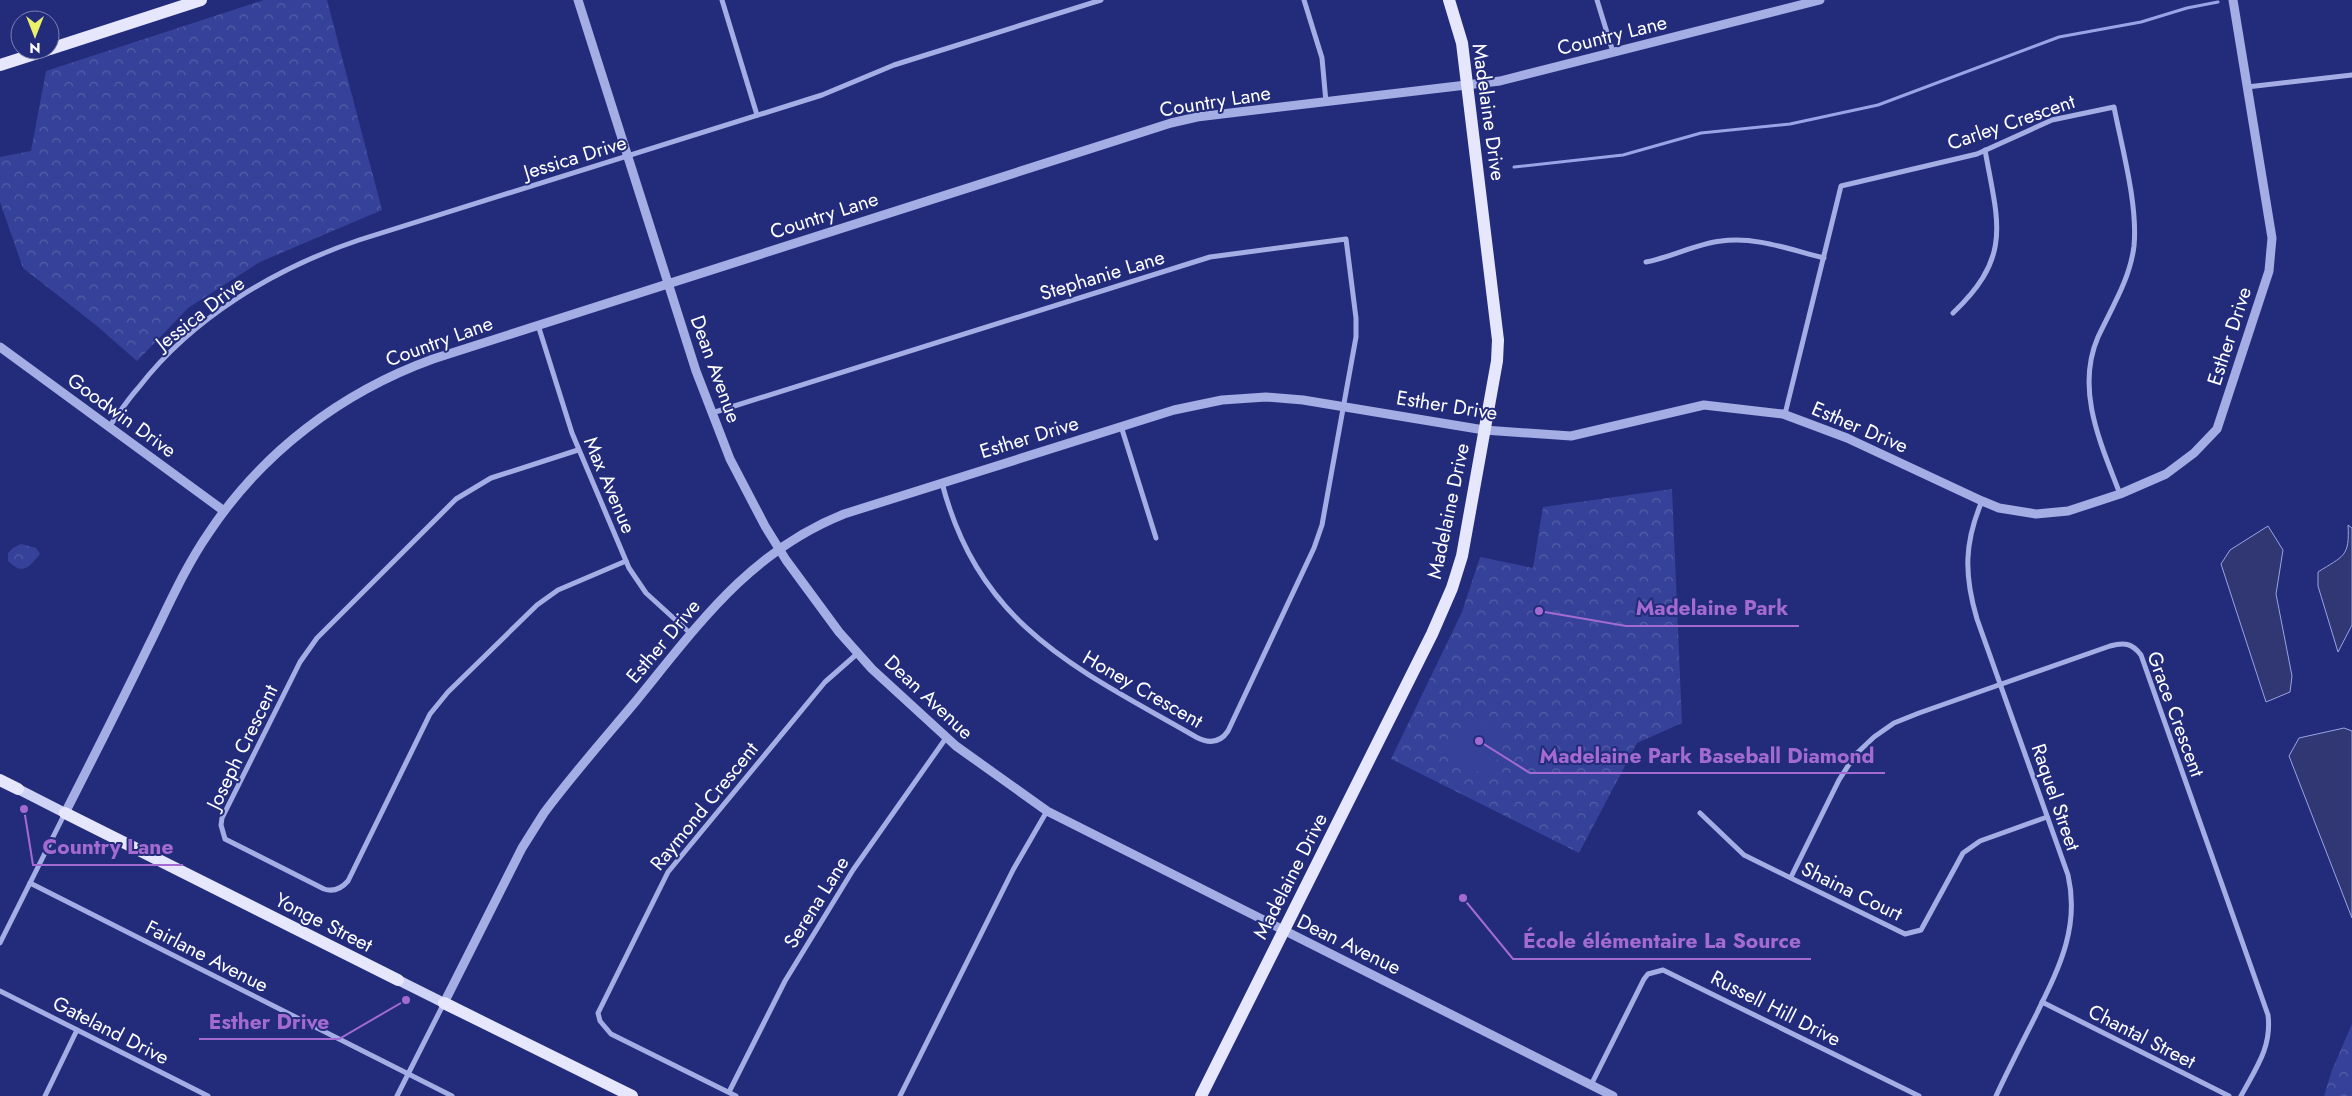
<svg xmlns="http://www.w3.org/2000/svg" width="2352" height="1096" font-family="Jost,sans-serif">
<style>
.forest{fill:url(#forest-crowns)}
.pitch{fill:#364299}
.water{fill:#303772;stroke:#99a4e6}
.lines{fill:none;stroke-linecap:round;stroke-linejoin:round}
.stream{stroke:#99a4e6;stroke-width:3}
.minor{stroke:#a5ade5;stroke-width:5}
.tertiary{stroke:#a5ade5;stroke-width:9}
.secondary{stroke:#cfd3f5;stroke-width:10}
.primary{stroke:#e6e7fd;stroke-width:12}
.labels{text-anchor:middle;stroke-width:4;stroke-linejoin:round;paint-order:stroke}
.street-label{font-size:20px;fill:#fff;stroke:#232c7b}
.leader{fill:none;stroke:#a36bd2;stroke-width:2}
.callout-dot{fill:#a36bd2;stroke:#232c7b;stroke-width:2}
.callout-label{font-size:21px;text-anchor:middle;font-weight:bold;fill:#a36bd2;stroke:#232c7b;stroke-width:4;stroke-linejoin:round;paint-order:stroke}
</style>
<defs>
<pattern id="forest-crowns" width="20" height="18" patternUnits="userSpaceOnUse" patternTransform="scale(1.25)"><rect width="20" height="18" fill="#364299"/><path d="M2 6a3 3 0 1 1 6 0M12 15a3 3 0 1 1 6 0" fill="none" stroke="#545ea8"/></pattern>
</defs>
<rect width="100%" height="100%" fill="#232c7b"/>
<g class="forest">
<polygon points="264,0 327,0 382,210 260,262 188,308 137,361 97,326 23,268 0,202 0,157 31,151 46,71"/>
<polygon points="1672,489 1682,723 1637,743 1579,853 1391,759 1462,612 1480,557 1533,568 1543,507"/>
<path d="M21 544 36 548 40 554C29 567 23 576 8 561V553L13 548Z"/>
<polygon points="2352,1024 2352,1096 2324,1096 2332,1070"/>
</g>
<path class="pitch" d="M1467 717C1479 724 1492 724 1503 734 1505 762 1495 755 1487 776L1451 759 1450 752Z"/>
<g class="water">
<path d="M2348 525 2352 528V625L2338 652 2318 586V572C2343 556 2350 557 2348 525Z"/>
<polygon points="2268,526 2283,550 2276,594 2292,676 2290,692 2266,702 2221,564 2230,550"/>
<polygon points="2344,728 2352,731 2352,918 2289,756 2299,738"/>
</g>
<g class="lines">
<polyline class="stream" points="1514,167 1623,155 1701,133 1790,124 1878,105 2059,37 2141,22 2187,8 2218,2"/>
<g class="minor">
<polyline points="722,0 757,115"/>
<polyline points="1304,0 1322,58 1326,102"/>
<polyline points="1597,0 1613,52"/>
<polyline points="2247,87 2352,75"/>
<path d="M1646 262C1672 257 1695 244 1721 241 1755 236 1791 250 1824 258"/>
<path d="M1953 313C2013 256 1998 223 1985 150"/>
<polyline points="538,325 572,433 629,568 646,593 691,634"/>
<path d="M712 413 1210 257 1346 239 1356 318V337L1322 525 1314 548 1228 731C1220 743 1209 744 1196 737 1078 669 980 628 942 483"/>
<path d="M1785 414 1841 186 1977 154 2052 120 2114 107C2122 148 2138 205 2134 246 2130 279 2112 307 2098 337 2075 390 2101 444 2120 494"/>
<polyline points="1121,426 1156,538"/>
<path d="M109 427C119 413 128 399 139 387 193 317 276 268 359 240L822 95 894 65 1101 0"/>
<path d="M578 450 491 478 456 499 317 638 300 662 222 818 221 825 225 839 324 889C333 892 341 889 348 881L430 714 448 692 537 605 558 590 626 561"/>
<path d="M1982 501C1964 543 1964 575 1977 619L2068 875C2080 927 2059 968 2037 1013 2023 1041 2009 1068 1996 1096"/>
<polyline points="1700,813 1744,855 1905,934 1921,930 1963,853 1980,841 2047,817"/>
<path d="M1791 877 1839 780 1855 755 1874 737 1894 723 1919 713 2110 646C2124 642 2132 643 2141 655L2268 1015C2272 1047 2256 1068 2241 1096"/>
<polyline points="30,883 452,1096"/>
<polyline points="0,943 65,813"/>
<polyline points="0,991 208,1096"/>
<polyline points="2042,1002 2229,1096"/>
<polyline points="1591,1085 1644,979 1648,974 1663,970 1919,1096"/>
<polyline points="729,1092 785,981 853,870 946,738"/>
<polyline points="45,1096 77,1030"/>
<polyline points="397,1096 444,1003"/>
<polyline points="736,1096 611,1034 600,1021 598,1013 668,872 825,682 858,653"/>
<polyline points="900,1096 1013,870 1047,811"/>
</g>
<g class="tertiary">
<polyline points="578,0 696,371 730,459 765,526 786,560 839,632 872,669 956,746 1047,811 1613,1096"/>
<polyline points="0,347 224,511"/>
<path d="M65 813C93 758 121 703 148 647 167 609 184 569 208 534 262 452 342 392 433 359L1171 123 1197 117 1500 81 1820 0"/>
<path d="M444 1003 522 848 544 813C573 774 605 738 636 701 698 625 749 552 844 514L1174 410 1222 400 1266 397 1303 400 1484 430 1571 436 1704 405 1783 414 1847 438 1982 501 1999 508 2036 514 2068 511 2120 494 2166 474 2194 453 2217 429 2269 271 2272 238 2233 0"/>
</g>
<g class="secondary">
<polyline points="18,789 65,813"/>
<polyline points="398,980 444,1003"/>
</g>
<g class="primary">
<polyline points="50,49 201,0"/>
<polyline points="0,65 47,50"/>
<polyline points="0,780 18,789"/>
<polyline points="65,813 398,980"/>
<polyline points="444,1003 632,1096"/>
<polyline points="1201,1096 1432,634 1452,588 1462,556 1497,361 1498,340 1462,43 1449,0"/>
</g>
</g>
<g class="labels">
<g class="street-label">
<text transform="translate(1612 35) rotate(-14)" y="7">Country Lane</text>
<text transform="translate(1215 101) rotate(-9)" y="7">Country Lane</text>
<text transform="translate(1489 112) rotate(82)" y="7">Madelaine Drive</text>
<text transform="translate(2011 122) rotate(-19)" y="7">Carley Crescent</text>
<text transform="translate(575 157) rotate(-17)" y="7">Jessica Drive</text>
<text transform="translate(824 215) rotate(-18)" y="7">Country Lane</text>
<text transform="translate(1102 275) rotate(-17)" y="7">Stephanie Lane</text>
<text transform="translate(200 313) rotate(-38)" y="7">Jessica Drive</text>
<text transform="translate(2229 336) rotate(-72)" y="7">Esther Drive</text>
<text transform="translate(439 341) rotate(-20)" y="7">Country Lane</text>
<text transform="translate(716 369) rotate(70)" y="7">Dean Avenue</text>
<text transform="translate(1447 405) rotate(9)" y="7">Esther Drive</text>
<text transform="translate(122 415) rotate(36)" y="7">Goodwin Drive</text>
<text transform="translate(1860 427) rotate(23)" y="7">Esther Drive</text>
<text transform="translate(1029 437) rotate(-17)" y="7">Esther Drive</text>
<text transform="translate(610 485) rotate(67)" y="7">Max Avenue</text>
<text transform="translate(1448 511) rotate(-78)" y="7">Madelaine Drive</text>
<text transform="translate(663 641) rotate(-50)" y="7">Esther Drive</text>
<text transform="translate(1143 689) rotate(30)" y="7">Honey Crescent</text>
<text transform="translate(929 697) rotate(43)" y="7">Dean Avenue</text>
<text transform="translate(2176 714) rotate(70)" y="7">Grace Crescent</text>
<text transform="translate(242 747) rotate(-64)" y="7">Joseph Crescent</text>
<text transform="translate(2056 797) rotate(71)" y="7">Raquel Street</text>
<text transform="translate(704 806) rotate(-51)" y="7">Raymond Crescent</text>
<text transform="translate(1290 876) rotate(-63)" y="7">Madelaine Drive</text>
<text transform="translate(1852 891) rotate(26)" y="7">Shaina Court</text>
<text transform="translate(816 902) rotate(-58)" y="7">Serena Lane</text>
<text transform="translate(324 922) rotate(27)" y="7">Yonge Street</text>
<text transform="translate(1349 944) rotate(26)" y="7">Dean Avenue</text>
<text transform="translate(207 956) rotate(27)" y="7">Fairlane Avenue</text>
<text transform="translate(1776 1008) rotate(27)" y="7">Russell Hill Drive</text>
<text transform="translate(111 1030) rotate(27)" y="7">Gateland Drive</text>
<text transform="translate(2142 1036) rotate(27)" y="7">Chantal Street</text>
</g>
</g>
<path class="leader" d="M1539 611L1626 626H1799M1479 741L1530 773H1885M24 809L33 865H183M1463 898L1513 959H1811M406 1000L339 1039H199"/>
<g class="callout-dot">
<circle cx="1539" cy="611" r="5"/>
<circle cx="1479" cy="741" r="5"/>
<circle cx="24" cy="809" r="5"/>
<circle cx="1463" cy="898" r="5"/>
<circle cx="406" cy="1000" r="5"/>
</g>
<g class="callout-label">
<text x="1712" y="615">Madelaine Park</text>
<text x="1707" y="763">Madelaine Park Baseball Diamond</text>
<text x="108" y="854">Country Lane</text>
<text x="1662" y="948">École élémentaire La Source</text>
<text x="269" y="1029">Esther Drive</text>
</g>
<g transform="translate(35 35) rotate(180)"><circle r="24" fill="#232c7b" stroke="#7b80b0"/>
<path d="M0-4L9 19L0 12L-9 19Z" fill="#ebf068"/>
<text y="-8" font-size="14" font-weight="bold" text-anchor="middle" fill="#ffffff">N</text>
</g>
</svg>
